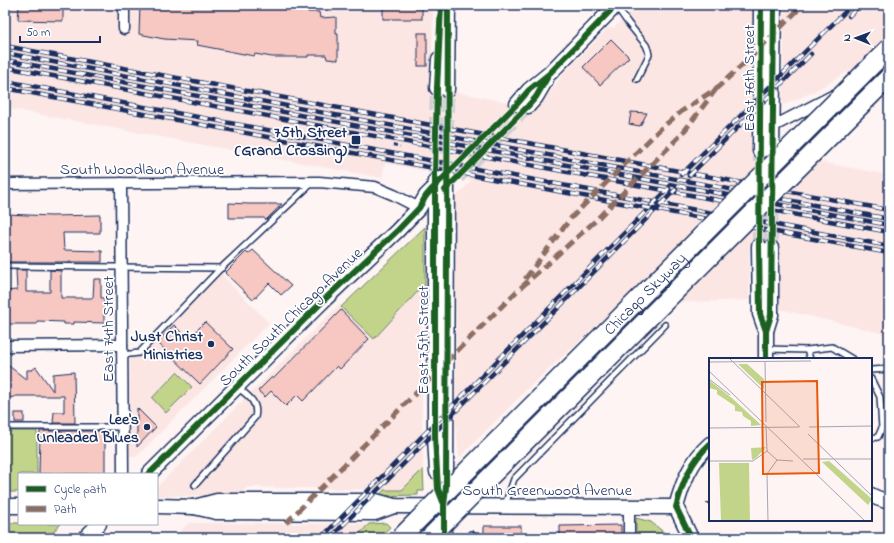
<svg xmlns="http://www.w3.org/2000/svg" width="894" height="543" font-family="'Indie Flower',sans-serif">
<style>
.built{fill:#fbe6e4}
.green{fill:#c2d489;stroke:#6e8274}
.building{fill:#f7c7c1;stroke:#1b2f5e}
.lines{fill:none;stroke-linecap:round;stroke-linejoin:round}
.secondary-tunnel{stroke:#d0cdd5;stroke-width:14;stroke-dasharray:14 7;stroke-linecap:butt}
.lane-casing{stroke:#1b2f5e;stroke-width:8}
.street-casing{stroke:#1b2f5e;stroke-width:13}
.secondary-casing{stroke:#1b2f5e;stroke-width:17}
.path{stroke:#1b2f5e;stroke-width:2;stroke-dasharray:4 3;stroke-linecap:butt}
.lane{stroke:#fff;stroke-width:5}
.street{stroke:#fff;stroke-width:10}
.secondary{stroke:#fff;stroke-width:14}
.rail-casing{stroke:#1b2f5e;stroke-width:4.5}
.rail{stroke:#fff;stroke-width:3;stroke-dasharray:9;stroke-linecap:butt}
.highway-bridge-casing{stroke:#1b2f5e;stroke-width:21;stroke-linecap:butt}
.highway-bridge{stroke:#fff;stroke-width:18}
.quiet{stroke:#8d6e63;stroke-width:5;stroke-dasharray:10 5;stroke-linecap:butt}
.cycleway-casing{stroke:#fff;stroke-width:8}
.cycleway{stroke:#1b5e20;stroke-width:6}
.poi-dot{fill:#1b2f5e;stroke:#fff;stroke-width:1.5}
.labels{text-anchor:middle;stroke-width:3.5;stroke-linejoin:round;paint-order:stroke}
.street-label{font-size:16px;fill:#1b2f5e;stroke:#fff}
.poi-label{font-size:16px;font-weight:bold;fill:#1b2f5e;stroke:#fff;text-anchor:end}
.inset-road{fill:none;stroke:#a3a5b7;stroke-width:1}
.view{fill:#e8590c;fill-opacity:0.15;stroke:#e8590c;stroke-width:2}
.inset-edge{fill:none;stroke:#1b2f5e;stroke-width:2}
</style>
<rect width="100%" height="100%" fill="#fdf4f3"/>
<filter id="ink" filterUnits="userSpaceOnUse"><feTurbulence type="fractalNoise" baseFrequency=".025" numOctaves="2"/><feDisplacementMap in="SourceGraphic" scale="8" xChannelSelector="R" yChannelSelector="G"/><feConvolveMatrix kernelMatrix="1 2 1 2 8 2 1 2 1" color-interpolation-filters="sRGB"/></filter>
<g filter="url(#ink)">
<g class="built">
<polygon points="5,5 433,5 432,66 430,87 537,108 550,93 562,75 608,28 614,28 637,5 756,5 756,28 749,35 751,149 889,175 889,335 780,309 780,250 749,244 749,300 686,302 623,301 526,390 459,458 456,425 456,197 472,180 385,163 382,178 5,108"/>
<polygon points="784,5 889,5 889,47 813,92 783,105"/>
<polygon points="218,271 269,323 136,457 130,456 129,454 130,354 139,353"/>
<polygon points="420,289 423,469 402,490 247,487 239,495 157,496 157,487 339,305 374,339"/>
<polygon points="189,523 369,524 355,538 174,538"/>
</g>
<g class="green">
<polygon points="425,227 425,300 421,303 420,289 374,339 341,307"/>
<polygon points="177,372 192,387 166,413 152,398"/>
<polygon points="5,431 37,431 37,474 19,474 19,492 5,492"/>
<polygon points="423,469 424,491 418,491 418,495 379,496 384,490 402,490"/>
<polygon points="636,518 651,522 671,538 636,538"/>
<polygon points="5,523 19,523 19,524 61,524 47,538 5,538"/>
<polygon points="386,523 390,527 379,538 355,538 369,524"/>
</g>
<g class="building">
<polygon points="19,5 63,5 63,21 18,20"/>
<polygon points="140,5 277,5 276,8 308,8 308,12 319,12 320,18 336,17 336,34 338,34 338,60 327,59 326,55 308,55 308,57 272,57 255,54 254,56 197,45 198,41 164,39 139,34"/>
<rect x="383" y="5" width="39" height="14"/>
<rect x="418" y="33" width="9" height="33"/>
<polygon points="611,39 629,57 600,85 583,67"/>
<polygon points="631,112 647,113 640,126 629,124"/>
<polygon points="229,203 248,204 282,204 266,220 264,218 229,218"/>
<polygon points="5,214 51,216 100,215 100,233 63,233 64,250 102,251 102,262 7,262 8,240 5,240"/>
<polygon points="253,250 291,286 281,295 269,283 253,300 225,273 246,252 248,254"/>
<polygon points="16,270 26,270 26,292 50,292 50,270 61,271 61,298 93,298 94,279 101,279 101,298 104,298 104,323 74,322 74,324 64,324 64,322 37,321 37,324 5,324 5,291 17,290"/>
<polygon points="341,310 369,339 340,369 337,366 303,401 297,395 286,406 271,391 265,397 258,391 272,377 273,379"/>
<polygon points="205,322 233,349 200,384 157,342 174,325 188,339"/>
<polygon points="5,363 27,380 27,370 32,370 36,367 53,391 53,374 74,372 75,423 53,423 54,412 64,412 64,396 15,396 15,397 5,398"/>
<polygon points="137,408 156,427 137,447"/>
<rect x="15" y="413" width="9" height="9"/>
<polygon points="40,431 105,431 105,474 39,474"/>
<polygon points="621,525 621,538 560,538 560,526"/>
<rect x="484" y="526" width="37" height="12"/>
</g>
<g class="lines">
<g class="secondary-tunnel">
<polyline points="435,173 437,88"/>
<polyline points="447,175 447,90"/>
<polyline points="458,177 528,106"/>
<polyline points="759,246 760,151"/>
<polyline points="771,248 772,159"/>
</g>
<defs>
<g id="lane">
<polyline points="616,6 628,23 646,45 648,50 649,55 637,79"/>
<polyline points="5,266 222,268"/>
<polyline points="767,349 807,350 832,347 852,359"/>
<polyline points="807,350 810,359"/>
<polyline points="122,355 139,353 218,271 312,183"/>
<polyline points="871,370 889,369"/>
<polyline points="871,379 880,397 882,428 878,437 871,438"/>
<polyline points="5,427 123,427"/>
<path d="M195 485 255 417C259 402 247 395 237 387"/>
<polyline points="505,505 514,479 665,325"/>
<polyline points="471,538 471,534"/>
</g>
<g id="street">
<polyline points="124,29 124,5"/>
<polyline points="864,80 889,67"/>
<polyline points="768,129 836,94"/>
<polyline points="121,183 123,474"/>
<polyline points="5,184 319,182 375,187 394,195 419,208"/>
<polyline points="5,346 122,345"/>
<polyline points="629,538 629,506"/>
</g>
<g id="secondary">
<polyline points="437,88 439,59"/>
<polyline points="447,90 448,5"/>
<polyline points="517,104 529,90 550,73 616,5"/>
<polyline points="528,106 536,97 546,80"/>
<polyline points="760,151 761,5"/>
<polyline points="772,153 774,5"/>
<polyline points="435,181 435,437 437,472"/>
<polyline points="759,246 760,314 766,331"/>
<polyline points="766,359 766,331 771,315 771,248"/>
<polyline points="149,474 325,299 397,231 419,208 426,196 447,175"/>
<polyline points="871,495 877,498 889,502"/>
<polyline points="5,506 19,506"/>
<polyline points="157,506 194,507 216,512 375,513 394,506"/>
<polyline points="194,507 217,501 376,501 394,506 676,507"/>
<polyline points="85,538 99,524"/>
<polyline points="444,538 444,505 446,487 447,175"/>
<path d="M691 538 676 507C683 482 690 462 710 444"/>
</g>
</defs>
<use href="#lane" class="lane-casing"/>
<use href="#street" class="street-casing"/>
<use href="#secondary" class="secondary-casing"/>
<g class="path">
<polyline points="393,145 400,147"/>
<polyline points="706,503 710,503"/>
</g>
<use href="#lane" class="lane"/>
<use href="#street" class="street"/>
<use href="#secondary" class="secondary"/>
<defs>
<g id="rail">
<polyline points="849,16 860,5"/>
<polyline points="5,46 889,210"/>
<polyline points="5,53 889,219"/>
<polyline points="5,60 889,225"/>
<polyline points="5,67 889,232"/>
<polyline points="5,81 889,246"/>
<polyline points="5,88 889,253"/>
<polyline points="681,175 852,5"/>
<polyline points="689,176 811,54"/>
<polyline points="321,538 669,188"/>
<polyline points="330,538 676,189"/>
</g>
</defs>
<use href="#rail" class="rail-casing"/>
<use href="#rail" class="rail"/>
<defs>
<g id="highway-bridge">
<path id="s1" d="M400 538 889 48"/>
<polyline points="429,538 889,77"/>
</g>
</defs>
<use href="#highway-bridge" class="highway-bridge-casing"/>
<use href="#highway-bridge" class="highway-bridge"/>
<g class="quiet">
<polyline points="525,279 571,218 659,130 682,111 717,88 750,58 803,5"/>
<polyline points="446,362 516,292 594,222 682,134 717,88"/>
<polyline points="286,523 435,374"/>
</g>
<defs>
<g id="cycleway">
<polyline points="441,5 437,88 435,173 435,437 438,489 443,502"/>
<polyline points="761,5 759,246 760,314 766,331"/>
<polyline points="445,190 528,106 536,97 547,78"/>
<polyline points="766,359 766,331 771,315 774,5"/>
<polyline points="149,474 325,299 397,231 419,208 426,196 432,189 517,104 529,90 550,73 616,5"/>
<polyline points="444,538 444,505 446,487 448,5"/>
<path d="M691 538 676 507C683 482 690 462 710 444"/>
</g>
</defs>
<use href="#cycleway" class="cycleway-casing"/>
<use href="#cycleway" class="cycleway"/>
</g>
</g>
<g class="poi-dot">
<rect x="351" y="135" width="10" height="10" rx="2"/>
<circle cx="211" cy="344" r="4"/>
<circle cx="147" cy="427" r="4"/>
</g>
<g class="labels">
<g class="street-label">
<text transform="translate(748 78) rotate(-90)" y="6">East 76th Street</text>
<text x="142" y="174">South Woodlawn Avenue</text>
<text dy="6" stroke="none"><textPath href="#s1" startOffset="346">Chicago Skyway</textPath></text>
<text transform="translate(290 316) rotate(-44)" y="6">South South Chicago Avenue</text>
<text transform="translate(107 329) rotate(-90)" y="6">East 74th Street</text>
<text transform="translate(422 340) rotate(-90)" y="6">East 75th Street</text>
<text x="547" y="495">South Greenwood Avenue</text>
</g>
<g class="poi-label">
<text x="347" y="137">75th Street<tspan x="347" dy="18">(Grand Crossing)</tspan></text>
<text x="203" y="341">Just Christ<tspan x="203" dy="18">Ministries</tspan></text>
<text x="139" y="424">Lee's<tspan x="139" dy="18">Unleaded Blues</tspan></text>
</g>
</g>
<g transform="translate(709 358)">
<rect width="163" height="163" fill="#fdf4f3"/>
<path d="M29 6H38L55 21V31ZM0 22 24 41 52 67 42 68V63L34 58 33 54 26 53V48L8 36V32L0 30ZM57 89 47 100 43 102 42 90ZM120 103 163 141 159 147 113 104ZM10 105H40L41 163H12Z" fill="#c2d489"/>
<path class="inset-road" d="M20 0 91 69M56 3 57 64M0 4 102 3M0 13 156 163M0 21 21 37M57 68 58 93M100 69 163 68M0 70 90 69M99 76 163 138M58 93 68 102 84 103M94 101H163M0 103H44L58 93M59 163 58 116 68 102"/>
<path class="view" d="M108 23 110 115 54 116 53 24Z"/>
<rect width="163" height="163" class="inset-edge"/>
</g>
<rect width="894" height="543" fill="none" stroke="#fff" stroke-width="20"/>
<rect x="10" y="10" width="874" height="523" fill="none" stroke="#1b2f5e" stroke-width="1.5" filter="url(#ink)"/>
<rect x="18" y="473" width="140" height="52" fill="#ffffff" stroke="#a4acbf"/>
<rect x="26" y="486" width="20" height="6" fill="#1b5e20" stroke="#a4acbf"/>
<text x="54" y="493" font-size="12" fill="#1b2f5e">Cycle path</text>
<rect x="26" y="506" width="20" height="6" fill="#8d6e63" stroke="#a4acbf"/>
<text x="54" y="513" font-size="12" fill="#1b2f5e">Path</text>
<g transform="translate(856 38) rotate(271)" stroke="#ffffff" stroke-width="3" paint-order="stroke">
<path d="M0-3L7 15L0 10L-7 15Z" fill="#1b2f5e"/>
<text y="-6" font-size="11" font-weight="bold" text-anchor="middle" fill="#1b2f5e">N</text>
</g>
<path d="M20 36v6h80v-6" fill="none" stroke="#1b2f5e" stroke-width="2"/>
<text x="26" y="36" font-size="12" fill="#1b2f5e" stroke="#ffffff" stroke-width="3" paint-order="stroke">50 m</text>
</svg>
